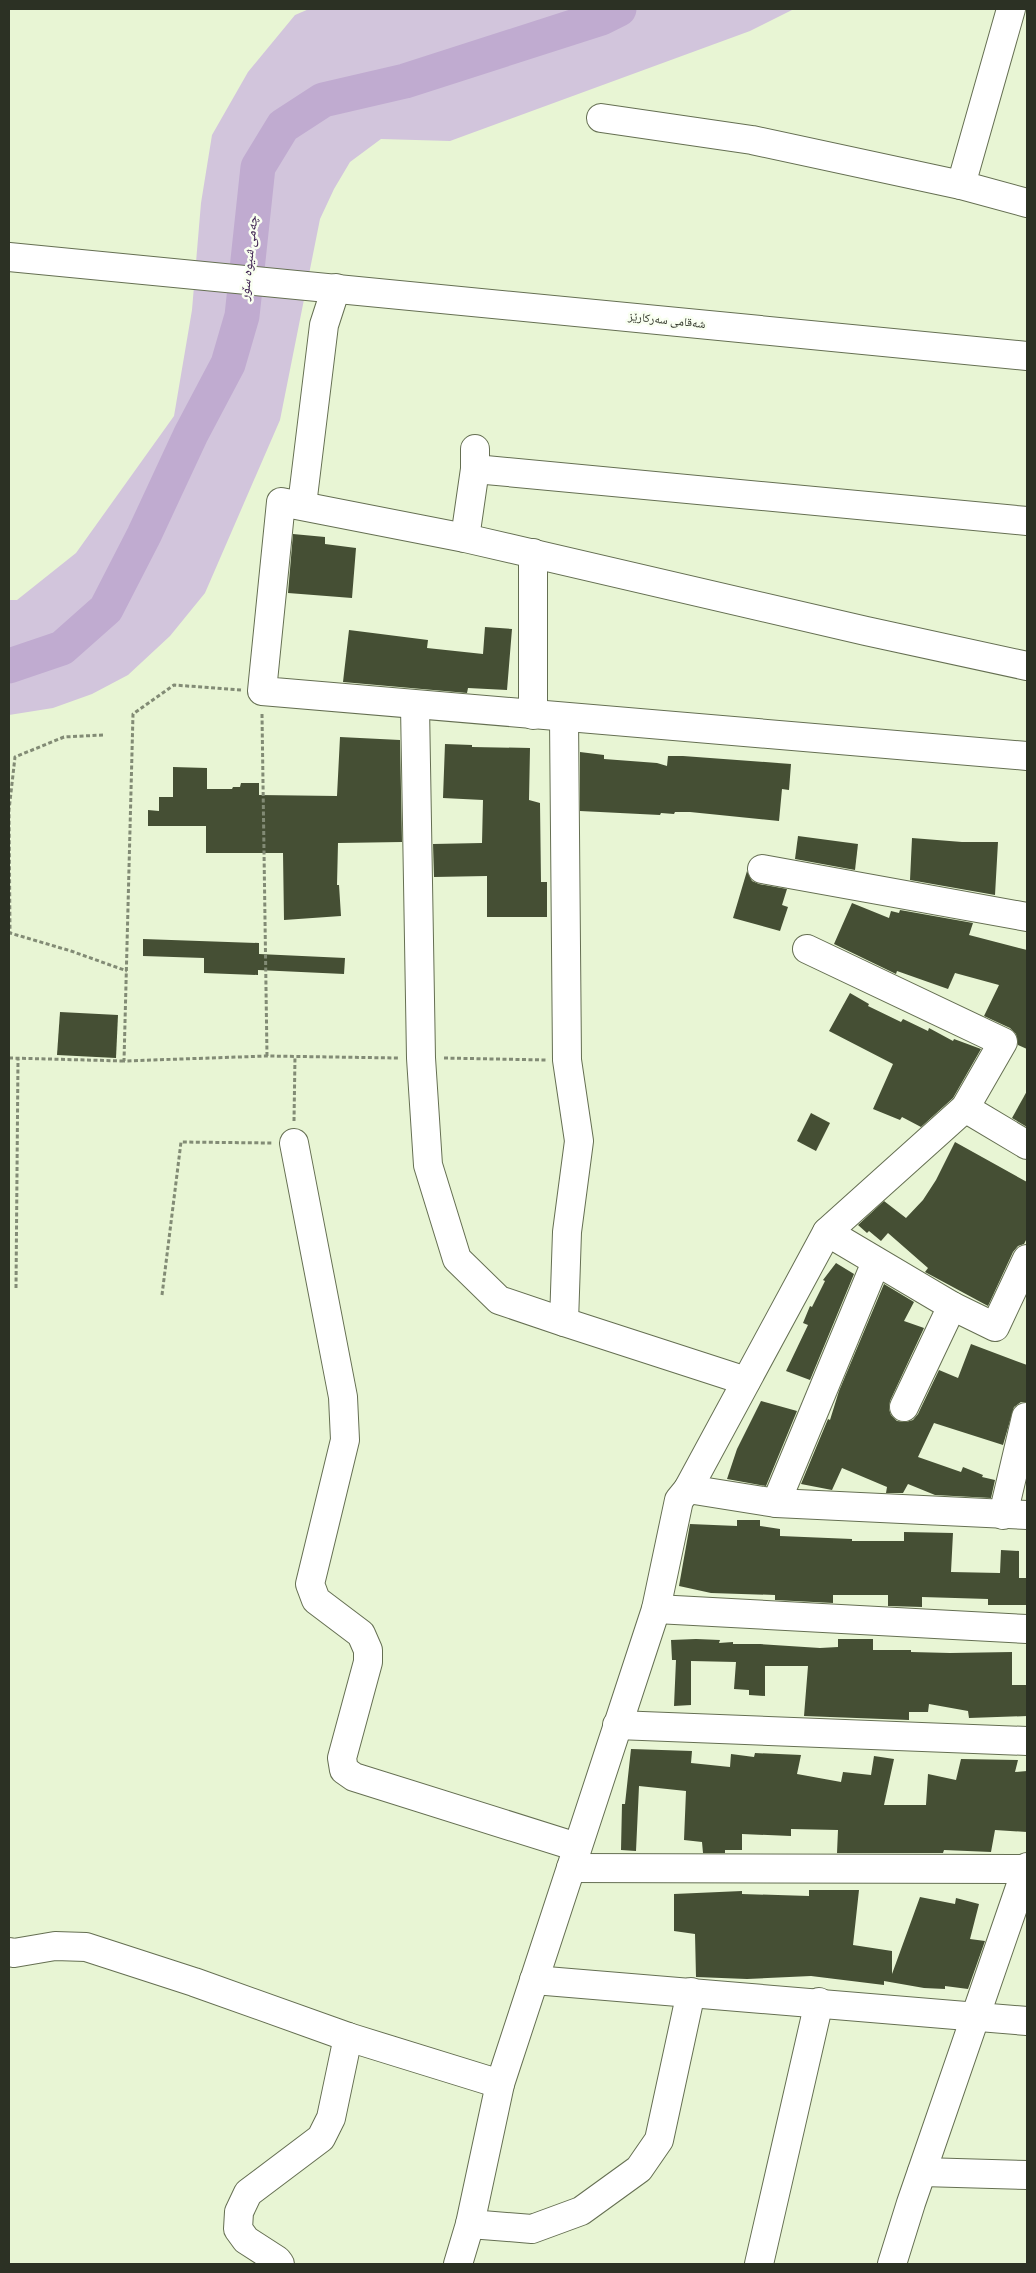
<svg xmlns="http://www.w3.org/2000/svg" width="1036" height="2273" font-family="Georgia,'Noto Naskh Arabic',serif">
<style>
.green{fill:#d2c5dc}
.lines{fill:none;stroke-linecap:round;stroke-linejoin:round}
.river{stroke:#c0abd0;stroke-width:35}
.building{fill:#454f34}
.minor-casing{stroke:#656f52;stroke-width:30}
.major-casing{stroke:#656f52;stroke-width:30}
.path{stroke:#828b75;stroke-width:3;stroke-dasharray:4 2.5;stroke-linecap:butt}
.minor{stroke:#fff;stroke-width:28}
.major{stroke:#fff;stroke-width:28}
.labels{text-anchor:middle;stroke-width:5;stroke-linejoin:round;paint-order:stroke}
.street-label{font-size:12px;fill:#2c3124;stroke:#f9fff1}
.water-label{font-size:14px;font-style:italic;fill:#3e2251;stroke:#f9fff1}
</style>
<rect width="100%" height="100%" fill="#e8f5d4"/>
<polygon class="green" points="309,9 794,9 750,31 450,141 381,139 350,162 334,189 320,219 280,420 205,593 170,636 128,675 92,694 53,708 9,715 9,600 17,600 76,553 174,416 192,310 201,203 212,135 248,72 295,15"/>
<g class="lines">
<polyline class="river" points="9,666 62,648 106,609 144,535 191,434 228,364 242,316 258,167 283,126 323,100 405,81 601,18 619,9"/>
</g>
<g class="building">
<polygon points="293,534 325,537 325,544 356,548 352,598 288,593"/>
<polygon points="485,627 512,629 507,690 468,688 467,693 343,682 349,630 428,640 427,648 483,654"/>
<polygon points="340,737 400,740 402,842 338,843 337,885 339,885 341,916 284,920 283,853 206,853 206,826 148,826 148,810 159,811 159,797 173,797 173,767 207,768 207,789 232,789 233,787 240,787 241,783 259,783 259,795 337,796"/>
<polygon points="445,744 472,745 472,747 530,748 529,800 540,803 541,882 547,882 547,917 487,917 487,876 434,877 433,844 482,843 483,800 443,798"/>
<polygon points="580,752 604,755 604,759 657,763 667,766 668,756 683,756 791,764 789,790 782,789 779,821 690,812 675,812 674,814 661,813 660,815 580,811"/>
<polygon points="798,836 858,844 855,870 795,859"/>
<polygon points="912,838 962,842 998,842 995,895 910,880"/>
<polygon points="747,871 752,881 759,884 787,889 782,905 788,907 780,931 733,918"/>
<polygon points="852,903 889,918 891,911 899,913 900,910 973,923 969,935 1027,950 1027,1049 1018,1045 1016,1034 1010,1028 984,1016 999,985 955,973 948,989 897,971 896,974 834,944"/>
<polygon points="143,939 259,943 259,954 345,958 344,974 258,970 258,975 204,973 204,958 143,956"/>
<polygon points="850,993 869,1004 868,1006 901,1022 903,1019 928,1031 929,1028 953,1041 954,1039 981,1049 953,1098 921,1127 902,1117 900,1120 873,1109 893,1064 829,1031"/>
<polygon points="60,1012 118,1015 116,1058 57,1055"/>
<polygon points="1027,1091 1027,1127 1012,1118"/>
<polygon points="811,1113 830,1123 816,1151 797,1141"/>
<polygon points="955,1142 1027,1182 1027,1238 1024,1244 1018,1246 1013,1252 988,1306 925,1272 928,1268 888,1233 881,1241 869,1231 867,1233 858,1225 884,1201 906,1218 923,1200 936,1180"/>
<polygon points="836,1263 854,1274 810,1380 786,1371 808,1325 803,1323 810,1306 812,1307 825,1281 823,1280"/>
<polygon points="884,1284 914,1302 904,1321 924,1328 890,1401 889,1409 891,1415 897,1421 906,1422 913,1420 918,1414 939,1370 958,1378 971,1344 1027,1365 1027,1402 1021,1402 1014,1407 1003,1445 934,1423 918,1457 961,1472 963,1467 983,1475 982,1477 995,1480 991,1498 935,1495 908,1484 903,1493 886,1493 887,1487 842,1468 832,1490 801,1484 828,1419 830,1420 839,1391"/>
<polygon points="761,1401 797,1411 766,1486 727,1479 737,1449"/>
<polygon points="737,1520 760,1520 760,1526 780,1529 780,1536 852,1539 852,1541 904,1541 904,1532 953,1533 951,1572 1000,1573 1001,1550 1019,1551 1019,1578 1027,1578 1027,1605 988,1605 988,1599 922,1597 922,1607 888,1606 888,1595 833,1595 833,1603 775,1600 775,1595 711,1593 679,1586 690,1524 737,1526"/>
<polygon points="696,1639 720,1640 719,1643 733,1642 733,1644 760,1644 820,1648 838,1647 838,1639 873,1639 873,1650 911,1650 911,1652 950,1653 1012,1652 1012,1685 1027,1685 1027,1716 969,1718 968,1711 929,1704 928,1712 909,1712 909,1720 804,1716 808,1666 765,1666 765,1696 749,1695 749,1690 734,1689 736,1662 691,1661 691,1705 674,1706 676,1660 672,1660 671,1640"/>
<polygon points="631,1749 692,1751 691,1763 730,1767 731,1754 754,1757 755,1753 801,1755 797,1774 841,1782 843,1772 871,1775 874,1756 894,1759 884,1805 926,1805 928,1774 956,1780 961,1759 1018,1760 1015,1772 1027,1771 1027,1832 995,1830 991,1852 944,1850 943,1853 837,1853 838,1830 791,1829 791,1836 742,1834 742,1850 725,1850 725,1853 703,1853 702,1842 684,1840 686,1791 639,1786 636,1851 621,1850 622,1804 625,1804"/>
<polygon points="809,1890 859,1890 853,1945 892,1951 892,1974 920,1897 955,1904 956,1898 979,1904 970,1939 985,1941 968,1989 945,1986 945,1989 924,1988 884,1981 884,1985 811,1976 747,1979 696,1977 695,1934 674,1931 674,1894 742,1891 742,1894 809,1896"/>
</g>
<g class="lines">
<defs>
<g id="minor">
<polyline points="601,118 752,140 961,185 1027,203"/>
<polyline points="961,185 1011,9"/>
<polyline points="475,469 1027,521"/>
<polyline points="302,505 324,325 336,288"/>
<polyline points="465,538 475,469 475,449"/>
<polyline points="533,553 533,715"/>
<polyline points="1027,666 866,631 465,538 281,502 262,691 1027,756"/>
<polyline points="415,706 421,1058 428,1165 457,1259 499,1300 564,1322"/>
<polyline points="564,718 567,1060 579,1141 567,1232 564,1322 746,1381"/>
<polyline points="762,869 1027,917"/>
<polyline points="965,1108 1027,1145"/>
<polyline points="294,1143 343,1397 345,1440 310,1584 316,1600 361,1634 368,1650 368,1662 342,1758 344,1770 354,1777 577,1847"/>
<polyline points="827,1232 952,1306 995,1327 1027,1259"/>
<polyline points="904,1407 952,1306"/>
<polyline points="688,1489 776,1503 1027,1515"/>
<polyline points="776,1503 876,1262"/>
<polyline points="1003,1515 1026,1417"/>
<polyline points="656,1609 1027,1629"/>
<polyline points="617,1725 1027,1741"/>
<polyline points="571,1868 1027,1869"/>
<polyline points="9,1952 14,1953 55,1946 86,1947 194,1982 348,2037 500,2084 656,1609 679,1500 688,1489 827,1232 965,1108 1003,1042 807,949"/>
<polyline points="534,1980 1027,2021"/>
<polyline points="922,2172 1027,2175"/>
<polyline points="470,2224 532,2229 581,2211 639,2169 659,2140 691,1992"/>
<polyline points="280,2264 277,2260 246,2240 238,2229 239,2212 248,2193 321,2138 331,2118 348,2037"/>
<polyline points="458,2264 470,2224 500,2084"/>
<polyline points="759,2264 819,2002"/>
<polyline points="892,2264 911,2203 1027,1867"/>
</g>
<polyline id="major" points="9,257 1027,356"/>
</defs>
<use href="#minor" class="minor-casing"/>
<use href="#major" class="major-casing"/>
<g class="path">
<polyline points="241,690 174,685 133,714 124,1061 267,1056 398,1058"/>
<polyline points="262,714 267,1056"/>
<polyline points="103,735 64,737 15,757 9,810 10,933 71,951 127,971"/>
<polyline points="9,1058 124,1061"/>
<polyline points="444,1058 546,1060"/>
<polyline points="294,1121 295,1056"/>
<polyline points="16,1288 18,1059"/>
<polyline points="162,1295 181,1142 272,1143"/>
</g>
<use href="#minor" class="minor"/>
<use href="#major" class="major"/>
</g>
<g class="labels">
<g class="street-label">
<text transform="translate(667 320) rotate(6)" y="4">شەقامی سەرکارێز</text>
</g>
<g class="water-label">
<text transform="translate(248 258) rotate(-84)" y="5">چەمی شیوە سۆر</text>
</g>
</g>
<rect width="1036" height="2273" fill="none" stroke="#2c3124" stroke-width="20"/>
</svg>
